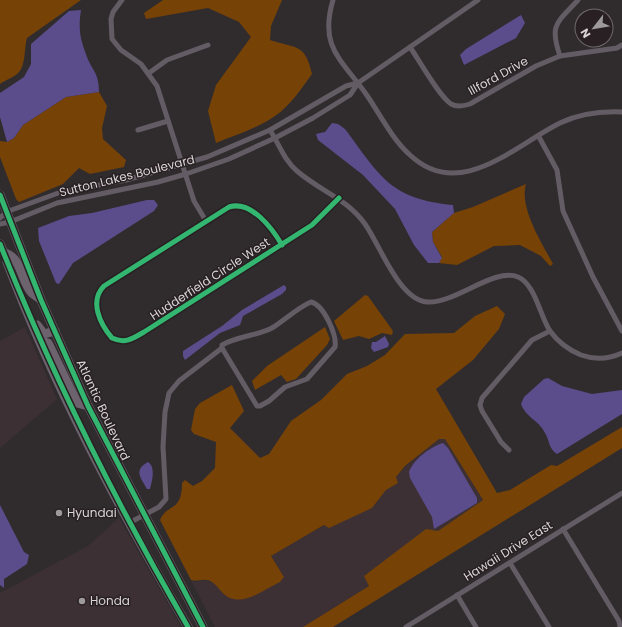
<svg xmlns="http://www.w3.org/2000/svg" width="622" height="627" font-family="Poppins,sans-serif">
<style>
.built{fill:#3d3034}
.forest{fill:#774206}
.water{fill:#5b4c8b}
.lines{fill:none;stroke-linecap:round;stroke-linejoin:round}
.street{stroke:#645c64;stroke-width:5}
.highway{stroke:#6d636e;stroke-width:9}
.cycleway-casing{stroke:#282023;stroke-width:8}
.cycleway{stroke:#33b770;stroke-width:5}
.poi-dot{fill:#9e999b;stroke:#282023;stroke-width:1.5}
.labels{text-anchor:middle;stroke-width:3;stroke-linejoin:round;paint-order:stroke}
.street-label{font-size:12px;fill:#d9d4d5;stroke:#282023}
.poi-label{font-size:12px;fill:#d9d4d5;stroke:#282023;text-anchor:start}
</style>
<rect width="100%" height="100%" fill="#302c2e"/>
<g class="built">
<polygon points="25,327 57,399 0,448 0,341"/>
<polygon points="439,439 445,439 483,500 438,531 364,575 369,586 303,627 215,627 191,580 195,582 206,580 214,583 224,594 284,577 271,556 325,525 372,508 386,490 398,483 396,477 405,467"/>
<polygon points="119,518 181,627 0,627 0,593 88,546"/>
</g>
<g class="forest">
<path d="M0 0H81L27 38C24 48 26 64 19 72 15 77 5 80 0 84Z"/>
<path d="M163 0H282L271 26 270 40C297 49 305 43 312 74 301 89 290 106 275 116 258 128 235 135 216 143L208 111 216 85 251 37 239 22 208 8 146 19 144 13Z"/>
<polygon points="99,92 107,106 102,128 103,139 126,160 124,167 90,174 79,168 63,184 19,202 16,199 0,157 0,141 7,142 14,138 23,125 66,97"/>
<path d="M526 184C519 208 542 243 553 264L550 266 541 256 520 245 494 246 457 265 439 263 442 257 433 242 432 232 454 213 473 207Z"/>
<polygon points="365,295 368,296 393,331 392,335 382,333 369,339 359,336 343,340 334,321"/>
<path d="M497 306 505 314 499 329 473 360 436 389 497 493 510 490 551 465 557 466 622 427V448L333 627H303L369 586 364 576 426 529 438 531 483 500 445 439H439L405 466 396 477 398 483 386 490 372 508 329 528 324 525 271 556 284 577 280 582C261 591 238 611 221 591 217 587 213 580 206 580 201 579 197 582 191 580L160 520C167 503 182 513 182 483L185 480 193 486 202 481 215 468 216 442 194 434 191 430 195 409 200 403 232 385 244 411 230 428 260 458 269 454 291 421 321 400 347 374 367 366 385 355 405 334 454 333 475 316Z"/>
<polygon points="325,327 330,339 327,345 296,379 287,382 281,375 255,390 252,381 267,366"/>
</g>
<g class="water">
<path d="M81 10C78 29 80 39 87 57 93 72 99 73 99 92L66 97 23 125 14 138 7 142 0 117V93L24 77 31 64V44L69 11Z"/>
<polygon points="521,15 525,23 516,38 464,65 460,55 466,49"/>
<path d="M332 123 338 124 345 129C380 176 390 199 453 205L454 213 432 232 433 242 442 258 439 263H428L414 245 395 209 363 175 318 140 316 134 325 132Z"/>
<polygon points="147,200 154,200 158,205 154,211 73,263 59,284 56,283 39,241 38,228 69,216 92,213"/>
<polygon points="284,285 286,287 286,290 282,294 243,316 240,325 220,333 185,360 183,356 183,351 222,326 242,310"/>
<polygon points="385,336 389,344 388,347 374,352 371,348 372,342 376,342"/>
<path d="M548 378 562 386 592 394 622 390V414L557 454C548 448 550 441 545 433 538 419 527 419 521 404L524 397 544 379Z"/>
<path d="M443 443 448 448 477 498V503L434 529 432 517 410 478 409 472C414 459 430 447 443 443Z"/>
<path d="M148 462C156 467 152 482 150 489H147C141 478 133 470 148 462Z"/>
<polygon points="0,505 24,552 29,555 27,564 4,579 4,588 0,585"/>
</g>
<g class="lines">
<g class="street">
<polyline points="122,0 113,12 111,19 112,39 121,50 141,64 157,86 194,201 206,221"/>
<path d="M333 0C319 47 341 59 366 94 380 114 392 139 410 155 460 202 515 145 560 123 579 114 601 111 622 112"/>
<path d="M410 47C419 60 439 96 451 104 456 107 464 106 470 104L536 66 560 56 617 48 622 45"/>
<path d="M560 56C549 24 557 23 578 0"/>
<polyline points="149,73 167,60 208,45"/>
<polyline points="138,130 168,121"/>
<path d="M270 130C279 144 284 160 297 171 320 191 346 198 365 224 380 245 399 300 427 302 455 304 494 267 518 277 535 284 540 316 550 331 558 342 569 350 581 355 595 360 609 359 622 353"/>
<polyline points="539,137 557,170 563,211 593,277 622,331"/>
<polyline points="0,218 6,212 61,192 126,180 207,157 270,130 346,86 358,83 478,0"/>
<polyline points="0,224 10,222 57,203 158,182 186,174 229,159 275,138 313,118 350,95 358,83"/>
<path d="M282 245C272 228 251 200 229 207L104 286C89 301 100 324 112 338 125 344 132 339 144 332L312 225 339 198"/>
<path d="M311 302C324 305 337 335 335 347L307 379 285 387 269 401 260 406H257L222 348V345C238 336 256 336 272 328 285 320 297 308 311 302Z"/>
<polyline points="509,450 501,442 482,411 480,405 482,398 532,340 550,331"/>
<polyline points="129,523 159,507 166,499 163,447 165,412 169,393 179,381 222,348"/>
<polyline points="563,529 619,621 620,627"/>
<polyline points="510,563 549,627"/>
<polyline points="457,595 476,627"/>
<polyline points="406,627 622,493"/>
</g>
<g class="highway">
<polyline points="0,195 41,300 88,406 203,627"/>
<path d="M0 244 4 253C22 257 21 282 32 293 34 295 38 297 40 299"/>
<path d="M7 262C55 389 120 510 188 627"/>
<polyline points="37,325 44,334 55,331"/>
<polyline points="41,341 48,343 50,347 77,403 88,406"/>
</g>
<defs>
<g id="cycleway">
<polyline points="0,195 41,300 88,406 203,627"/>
<path d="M0 244C53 377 116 503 188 627"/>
<path d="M282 245C272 228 251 200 229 207L104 286C89 301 100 324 112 338 125 344 132 339 144 332L312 225 339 198"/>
</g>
</defs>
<use href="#cycleway" class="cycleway-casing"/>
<use href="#cycleway" class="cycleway"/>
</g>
<g class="poi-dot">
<circle cx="59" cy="513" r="4"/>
<circle cx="82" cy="601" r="4"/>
</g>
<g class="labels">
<g class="street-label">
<text transform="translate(498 76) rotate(-29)" y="4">Illford Drive</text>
<text transform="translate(127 176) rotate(-14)" y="4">Sutton Lakes Boulevard</text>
<text transform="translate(210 279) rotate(-33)" y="4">Hudderfield Circle West</text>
<text transform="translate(103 410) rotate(65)" y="4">Atlantic Boulevard</text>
<text transform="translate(508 551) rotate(-32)" y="4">Hawaii Drive East</text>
</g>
<g class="poi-label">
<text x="67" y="517">Hyundai</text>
<text x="90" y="605">Honda</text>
</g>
</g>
<g transform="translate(594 28) rotate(239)"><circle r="19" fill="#282023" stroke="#6f686a"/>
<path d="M0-3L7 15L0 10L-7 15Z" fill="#9e999b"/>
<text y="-6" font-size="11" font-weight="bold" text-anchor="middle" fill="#d9d4d5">N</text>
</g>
</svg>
